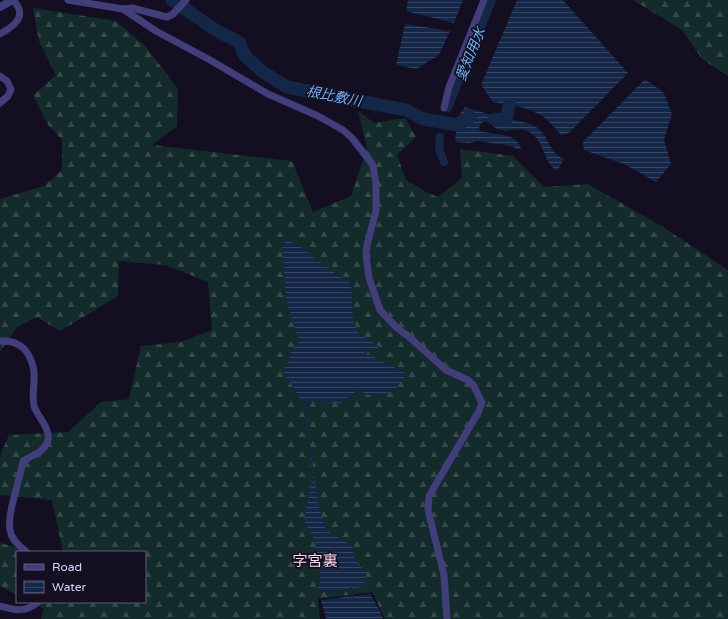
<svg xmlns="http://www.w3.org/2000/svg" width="728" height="619" font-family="'Varela Round','Noto Sans JP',sans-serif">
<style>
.forest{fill:url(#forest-firs)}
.water{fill:url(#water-rules)}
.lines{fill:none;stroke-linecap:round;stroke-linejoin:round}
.stream{stroke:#142747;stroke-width:2}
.canal{stroke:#142747;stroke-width:8}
.river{stroke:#142747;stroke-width:13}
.minor{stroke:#423e7c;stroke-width:7}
.tertiary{stroke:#423e7c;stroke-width:8}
.labels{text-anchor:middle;stroke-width:3.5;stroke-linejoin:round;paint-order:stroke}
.water-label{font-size:14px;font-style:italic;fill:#6ab1f3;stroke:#130f21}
.quarter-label{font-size:15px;fill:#fcd5ed;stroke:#130f21}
</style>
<defs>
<pattern id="forest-firs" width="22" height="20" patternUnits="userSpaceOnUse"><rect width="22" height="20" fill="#132b2a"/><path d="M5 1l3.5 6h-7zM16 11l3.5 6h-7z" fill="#35494a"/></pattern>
<pattern id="water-rules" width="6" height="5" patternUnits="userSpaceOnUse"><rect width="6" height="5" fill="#142747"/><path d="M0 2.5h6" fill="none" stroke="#354562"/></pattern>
</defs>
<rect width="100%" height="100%" fill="#130f21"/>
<g class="forest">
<polygon points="633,0 728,0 728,76 702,59 682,30"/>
<polygon points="33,8 116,21 146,47 178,89 177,126 152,145 292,161 313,212 351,196 367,148 358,111 374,123 405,118 416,137 397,155 406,180 426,192 438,197 462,178 460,149 513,156 544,187 588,184 663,227 728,270 728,619 385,619 372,592 318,599 320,619 41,619 44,609 32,602 145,602 145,552 63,552 52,500 0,495 0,456 9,435 68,432 101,402 129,399 141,346 181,342 212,330 208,282 165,265 119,261 118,296 60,331 37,317 17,327 0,352 0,199 44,186 62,170 62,140 48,125 33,95 56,75 39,41"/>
<polygon points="0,543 37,552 17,552 17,595 0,586"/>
</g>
<g class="water">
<polygon points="408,0 463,0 454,23 406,11"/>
<path d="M517 0H563L628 73 569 133 561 135C556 129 551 123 545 118 530 107 511 105 493 102L481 85Z"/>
<polygon points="405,24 450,31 439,55 416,69 396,65"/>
<polygon points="645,79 664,93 672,114 664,140 671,164 656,182 624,164 584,150 583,142"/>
<path d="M465 107 494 116 503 117 504 112 509 114V119C518 121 528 122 536 127 549 134 548 153 564 159L557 171C545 164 544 142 531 133 520 125 509 134 498 129 494 128 491 124 488 122H483L480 124 479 129 480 131C492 135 516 132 521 148L518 149 507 145 477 141 470 143 457 142 455 141 457 128 455 127 456 119Z"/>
<polygon points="286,240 299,246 325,266 351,284 353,320 359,334 380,347 364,352 407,374 393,392 368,395 358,390 340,403 308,401 301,399 283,372 285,366 290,361 290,353 299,341 286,299 282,246"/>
<polygon points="313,474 319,507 326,530 352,546 356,562 367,572 363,587 318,592 317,588 321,580 315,540 304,521"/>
<polygon points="370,594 380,611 383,619 326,619 321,600"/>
</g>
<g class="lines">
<g class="stream">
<polyline points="308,401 308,429 313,476"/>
<polyline points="351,586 353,597"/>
</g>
<g class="canal">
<polyline points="448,108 492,0"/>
<polyline points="440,137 439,149 444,162"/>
</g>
<g class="river">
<polyline points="172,0 214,29 239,42 245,56 264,73 287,87 406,110 423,119 458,125 470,117"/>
<polyline points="495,119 506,120 509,105"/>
</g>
<g class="minor">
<polyline points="68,0 123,9 132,8 167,17 173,14 186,0"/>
<polyline points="123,9 156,31 210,60 268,94 318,116 343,130 352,138 373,165 376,185 376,211 367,245 366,254 369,278 380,310 397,328 408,336 446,370 468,380 474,386 482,403 479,411 429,496 428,510 444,575 447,619"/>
<path d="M0 34C9 29 23 21 19 9 18 6 15 2 13 0"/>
<polyline points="0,76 7,81 11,89 8,96 0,103"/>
<polyline points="444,108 449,87 484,0"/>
<path d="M0 341C5 341 11 341 15 343 29 348 35 366 34 379 34 388 32 397 34 406 38 418 50 427 48 440 46 451 31 456 23 461 20 480 7 513 10 530 11 539 20 547 27 552"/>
<path d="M0 606C14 610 26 613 38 602"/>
</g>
<polyline class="tertiary" points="0,7 13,0"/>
</g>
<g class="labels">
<g class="water-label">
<text transform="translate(470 54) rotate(-68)" y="5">愛知用水</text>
<text transform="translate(334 96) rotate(11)" y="5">根比敷川</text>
</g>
<g class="quarter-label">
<text x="315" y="566">字宮裏</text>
</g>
</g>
<rect x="16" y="551" width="130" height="52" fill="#130f21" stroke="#625d78"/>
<rect x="24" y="564" width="20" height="6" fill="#423e7c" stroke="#625d78"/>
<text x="52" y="571" font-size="12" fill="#d8d3fb">Road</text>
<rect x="24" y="581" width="20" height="12" fill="url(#water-rules)" stroke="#625d78"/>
<text x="52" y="591" font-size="12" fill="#d8d3fb">Water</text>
</svg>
